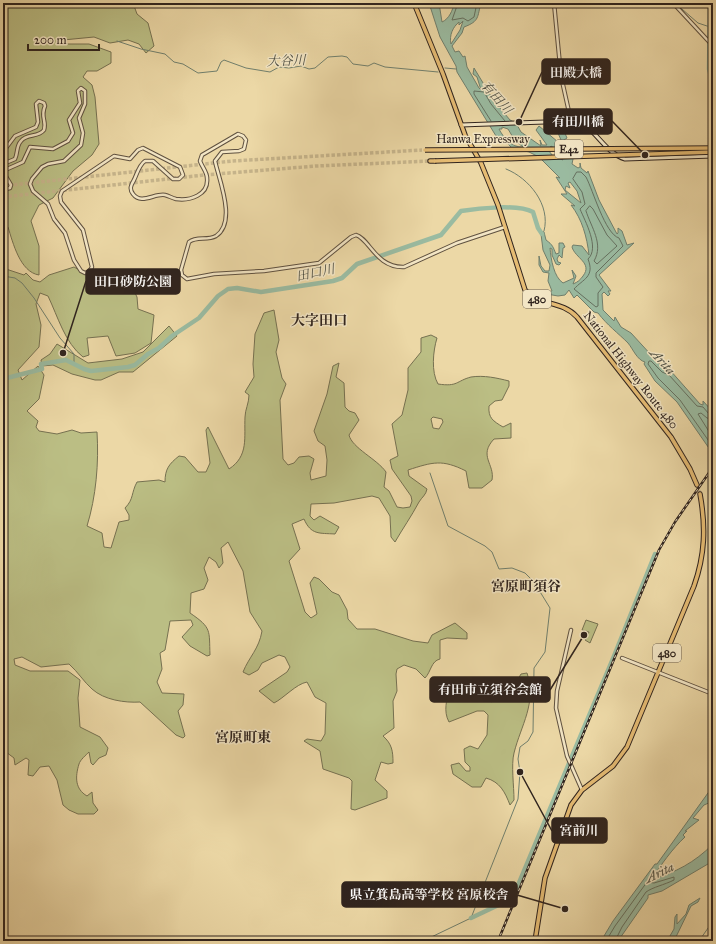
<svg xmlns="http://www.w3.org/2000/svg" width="716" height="944" font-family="'IM FELL Great Primer','Noto Serif JP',serif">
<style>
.green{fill:#bbbe84;stroke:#767151;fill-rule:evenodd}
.water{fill:#9abba1;stroke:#707f6d;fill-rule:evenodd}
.pier{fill:#ecd8a6}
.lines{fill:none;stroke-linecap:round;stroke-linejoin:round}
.shore{stroke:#657060;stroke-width:1}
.stream{stroke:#707f6d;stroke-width:1}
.river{stroke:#9abba1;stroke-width:4.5}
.trunk-tunnel{stroke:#c6b48b;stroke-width:3.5;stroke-dasharray:3.5 2;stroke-linecap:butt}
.motorway-tunnel{stroke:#c6b48b;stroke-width:3.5;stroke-dasharray:3.5 2;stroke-linecap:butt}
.tertiary-casing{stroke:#5f5140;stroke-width:4.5}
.secondary-casing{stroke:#30241e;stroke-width:5}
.trunk-casing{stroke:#30241e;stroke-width:5.5}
.motorway-casing{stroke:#30241e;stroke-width:5.5}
.tertiary{stroke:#f3e6c5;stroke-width:2.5}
.secondary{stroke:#f3e6c5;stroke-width:3}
.trunk{stroke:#e6bc73;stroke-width:3.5}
.motorway{stroke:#e6bc73;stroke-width:3.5}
.rail-casing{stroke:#30241e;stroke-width:2.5}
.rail{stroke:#f3e6c5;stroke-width:1;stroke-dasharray:3;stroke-linecap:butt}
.motorway-bridge-casing{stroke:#30241e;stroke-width:5.5;stroke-linecap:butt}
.motorway-bridge{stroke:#e6bc73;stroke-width:3.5}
.labels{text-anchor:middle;stroke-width:3;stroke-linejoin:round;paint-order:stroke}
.shield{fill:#f3e6c5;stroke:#6a5e50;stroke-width:1}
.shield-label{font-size:11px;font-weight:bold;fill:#30241e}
.street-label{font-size:12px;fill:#30241e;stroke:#f3e6c5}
.water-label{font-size:13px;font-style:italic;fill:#505145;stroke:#f3e6c5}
.quarter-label{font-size:14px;font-weight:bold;fill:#30241e;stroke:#f3e6c5}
.leader{fill:none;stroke:#30241e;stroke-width:1.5}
.callout-dot{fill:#30241e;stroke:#f3e6c5;stroke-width:1.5}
.callout{fill:#30241e;stroke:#30241e;stroke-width:1.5}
.callout-label{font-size:13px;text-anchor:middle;font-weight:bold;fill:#fff}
</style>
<rect width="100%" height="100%" fill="#ecd8a6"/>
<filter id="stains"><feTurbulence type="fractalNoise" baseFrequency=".005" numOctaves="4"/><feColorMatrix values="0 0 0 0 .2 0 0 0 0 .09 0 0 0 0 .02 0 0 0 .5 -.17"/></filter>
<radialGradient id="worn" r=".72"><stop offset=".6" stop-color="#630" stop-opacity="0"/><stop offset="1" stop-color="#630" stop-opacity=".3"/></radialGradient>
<g class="green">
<path d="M3 3H133L137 14 148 23 154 46 146 53 139 44 128 40 110 43 94 37 63 40 68 44H89L111 52V63L97 71H87L83 77 92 85 95 97 99 144 92 155 73 171 53 198 39 205 31 221 39 246V275C20 272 13 243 8 227L3 225Z"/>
<path d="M74 267 92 277 96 282 132 287 137 297 138 309 154 315 151 343 135 353 116 356 108 336 87 338 89 355 83 357C65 343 58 317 48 296L40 293 36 304 41 325 39 347 18 370 22 380 38 366 44 375 39 399 27 411 38 421 36 427 39 431 57 434 72 430 81 433 97 432C99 463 96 497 87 526L102 533 104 547 111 548 119 522 129 520V515L125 508C134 499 131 493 137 482L159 480 165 482C165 469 169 464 179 456L185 457 198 472H206L210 463 206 430 208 427 229 469C249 456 244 437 245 417 245 410 249 403 249 395L245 392 254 377 253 364 255 334 264 313 274 310 279 340 276 352 282 378 286 384 280 400 283 459 288 465 294 463 299 457 309 456 314 459 310 473 311 480 326 476 327 460 325 446 318 441 314 431 327 394 333 366 339 363 336 377 344 383 345 407 349 411 355 413 359 420 349 435C352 448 377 459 386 472L384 487 389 491 397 507 403 508 410 507 412 501 411 496 392 469 390 460 398 456 392 424 402 415 408 390V368L421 352V338L431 335 437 338C433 351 431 372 438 384 458 387 456 381 471 377 484 375 497 378 509 381V386L502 400 495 401 489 406C488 418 493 421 503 427L511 423V438L494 439C478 456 495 464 492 480L482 488H469L466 471C442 459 433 462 408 470L409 476 427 489C426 495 422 497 419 502 411 517 403 528 395 542L391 537 390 516 379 498 372 496 334 503 311 504 310 516 314 520 320 516 339 527 335 534C319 533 311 535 304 519L292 524 300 549 289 561 305 612 311 618 317 614 310 583 314 577 319 579 332 592 339 595 347 610 348 619 357 629H375L413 641 428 643 432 635 455 623 467 633V639L447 638 440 640V659C431 661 431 672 425 678L416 669 404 665 397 669 396 674 397 691 393 701 394 728 383 736C392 744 393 751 393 763L388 764 381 762 375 780 387 791V798L355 810 351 809 352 781 349 778 323 769 320 751 304 741 307 739 321 741 325 734 326 703 315 697 307 682C296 684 284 698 274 703L259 691 287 672 290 667 285 657 279 655 262 663 258 670 249 675 243 672C249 657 259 649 262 631L250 612 243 571 228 542 221 548 223 563 219 568 216 562 209 557 204 568 208 580 204 589 191 593 190 613C212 628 209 630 210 655L207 656 190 646 182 637 193 625 191 620 170 621 165 650 160 653 162 669 157 682 162 693 184 694 183 705 178 711 185 736 183 738 176 735 140 702C125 703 104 700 92 689 84 682 78 672 69 664L41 667 22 657 14 659 15 665 30 671H68L80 680 78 698 80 727 100 737 108 748 106 755 99 758 93 765 91 763 89 752C86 755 80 760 79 764 75 777 75 789 87 796L92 792 93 803 98 810 94 814H78L69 810 63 805 57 780 49 766 40 767 33 776 28 775 29 760 26 758 15 765 14 758 6 752 7 741 3 738V268L24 275 26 273 33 280 40 282 49 275ZM433 417 442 419 443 422 439 429 433 428 431 419Z"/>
<polygon points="169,326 177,336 133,372 119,372 101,380 95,380 72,374 53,365 42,366 41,360 50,354 57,344 88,363 122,359 143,352"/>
<polygon points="586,620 598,624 590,643 585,640 589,632 582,630"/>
<path d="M527 673C537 703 521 725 514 753 511 765 514 786 514 800L510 805C505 792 500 782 486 778L481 787H472L453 774 451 765 459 763 466 771H470V767L465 762 464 749 470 746 478 749 487 735 488 715 484 711H477L449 722C443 711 447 700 449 688L455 685 466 686 474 696 486 693 491 702 511 691 521 674Z"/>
</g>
<g class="water">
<path d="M429 3H439L442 22C449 19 453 10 454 3H481C477 17 480 21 464 27L462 33 452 46 455 52 459 51 463 57 465 56 467 67 479 88 481 90 477 77 473 74 474 68 494 101 510 120 516 123 521 132 541 146 540 140 542 145H547L536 130 539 126 558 142 561 140 558 133 564 131 567 138 561 142 563 144 569 142 576 156 573 159 572 164 578 168 580 167V163L581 168 587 173 588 171 599 200 617 234 618 233V228L622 231 627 245 634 243 599 275 611 291H608L610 294 608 296 604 292 602 294 603 310 614 321 615 317 621 327 631 333 664 369 668 371 669 369 700 404 703 405V401L713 412V454L677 402 655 381 644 364 645 362C637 360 633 349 628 343 618 333 607 325 598 313L594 312 577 295 574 298 569 290 565 295 558 296 541 293 540 292 546 293 552 291 548 281 549 273 543 272 539 265V256L541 266 545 271H549L550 265 543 250 541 234 538 230 544 232 546 240C553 245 553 247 556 254L559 253V243H563L565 247 563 248 562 258 559 255 557 259 558 262 561 263 559 265 556 264 552 255V249L550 248C551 260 554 277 563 283L574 278 572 270 576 276 573 284C578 282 580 280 583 276 593 263 575 258 572 247L573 245 582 246 589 255C587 237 582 219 571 205L575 206 561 194H567L556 177 560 178 539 157 529 152 512 148 502 138 496 136 457 72 456 66 440 37ZM463 21 460 30 451 44C449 35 453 27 459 22V25ZM502 127 508 129 514 139 511 137 523 147C512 148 503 137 499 129H502ZM551 146 558 151 563 160 553 156 548 150ZM570 182 577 191 581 203 565 190 566 186 570 188 568 183Z"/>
<path d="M713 786 711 802 704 805 693 818 699 820 685 831H687L683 835 685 837C672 849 661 865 651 880 676 872 694 863 713 844V861L662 891 648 895V898L618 941H601L613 921 655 864H657Z"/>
<polygon points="700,898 698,902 691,906 674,941 667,941 674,929 675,917 677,914 677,924 686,914 689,905"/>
</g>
<polygon class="pier" points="507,147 574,147 576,150 512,150"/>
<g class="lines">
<g class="shore">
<polyline points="458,3 452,20 463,18 468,21 474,17 477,3"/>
<polyline points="491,121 474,94 474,91 484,92 491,104 505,121"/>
<path d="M577 172H581L586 177C593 190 605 234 619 238L623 246 596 273V277L603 287 598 293V306L596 307 574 289C583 279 595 277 588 259 600 248 585 221 580 209L585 204 582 192 573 179Z"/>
<path d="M590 206 593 209 607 235 617 246 597 264 594 261C604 244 591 227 586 211Z"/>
<polyline points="713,415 709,414 703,407 697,406 669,375 662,372 651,361 649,361 648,364 658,378 680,400 713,447"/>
<polyline points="713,420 707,418 701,413 698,414 713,438"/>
<path d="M606 941 615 926 647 882 654 883 674 877V880C664 885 653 887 646 892L622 927 615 941"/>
</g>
<g class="stream">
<polyline points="675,3 698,23 710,27"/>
<polyline points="117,41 141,49 165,54 174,62 183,64 198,73 217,71 221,62 224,60 246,68 270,72 279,67 289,68 301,66 309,69 315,68 328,57 342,56 347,57 353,64 368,66 374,63 385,67 438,72"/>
<polyline points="445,68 456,69"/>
<path d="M506 169C529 178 551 205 544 231"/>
<polyline points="3,276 15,278 22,283 34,298 60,338 74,354 74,363"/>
<polyline points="423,941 471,918 518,799 520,772 518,759 520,747 528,741 533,732 534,668 545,652 550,608 534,582 525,573 512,568 499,569 492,552 485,546 448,526 430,473"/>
<polyline points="699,941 713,921"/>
</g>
<g class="river">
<polyline points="710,3 709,69 713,85"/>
<path d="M3 379 42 369 41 364 66 360 84 369 91 371 128 367 135 365 148 354 159 348 172 336 199 318 218 296 228 289 237 288 261 292 333 281 342 278 357 264 441 235 461 211C479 208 518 204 533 212L538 228 542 234"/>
<polyline points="471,918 507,901 513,897 614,656 655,554"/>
</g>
<polyline class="trunk-tunnel" points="697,485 700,494"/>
<g class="motorway-tunnel">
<polyline points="3,186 232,161 422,150"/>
<polyline points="3,197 204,175 316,166 430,161"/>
</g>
<defs>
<g id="tertiary">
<polyline points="554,3 561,76 569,112"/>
<polyline points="673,3 713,46"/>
<path d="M3 152 15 136 36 127 38 122 36 104 39 101 44 103 45 106C40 117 47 121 44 130 38 138 27 133 21 141 16 146 18 153 15 159L3 164"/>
<path d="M3 184 6 189 10 188 11 185 5 175V170L23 162 30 147 53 149 68 141 73 133 69 120 80 103 78 91 81 88 85 91V104L79 118 83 133 81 145 64 161 48 164 42 167 32 179 30 184 33 191 48 204 54 219 65 233 74 260 81 271 85 273 89 272 92 267 83 230 61 202 60 196 62 191 114 156 130 159 138 150 143 148 180 167 183 175 179 179H173L153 161H145C139 165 137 174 134 180 131 185 129 189 133 194 141 205 155 193 165 195 169 196 172 198 176 199 190 201 209 195 207 178 207 172 202 167 200 161L202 155 238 134 243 136 246 140 244 149 239 151 222 152 215 161C219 180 237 222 216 236 207 241 197 236 189 242L181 270 182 275 187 279 214 274 264 271 319 263 351 237 356 235C369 238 376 268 404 267L457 243 505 227"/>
<polyline points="571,630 557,691 556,708 567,756 582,790"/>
<polyline points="622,658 713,694"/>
</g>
<path id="secondary" d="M461 125 575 121C595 126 604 153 625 159L713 156"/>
<g id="trunk">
<path d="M414 3 443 74 465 135 481 163 498 205 525 290C537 306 562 300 577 317L671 437 690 469 697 485"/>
<path d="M535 941 545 878 571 805 582 790 613 766 627 747 694 586C705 555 706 527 700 494"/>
</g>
<polyline id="motorway" points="430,161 435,161"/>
</defs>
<use href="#tertiary" class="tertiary-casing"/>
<use href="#secondary" class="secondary-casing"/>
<use href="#trunk" class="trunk-casing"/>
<use href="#motorway" class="motorway-casing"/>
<use href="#tertiary" class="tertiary"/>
<use href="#secondary" class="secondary"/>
<use href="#trunk" class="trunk"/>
<use href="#motorway" class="motorway"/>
<defs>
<polyline id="rail" points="498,941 659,550 675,522 713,467"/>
</defs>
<use href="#rail" class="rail-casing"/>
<use href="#rail" class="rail"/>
<defs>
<g id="motorway-bridge">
<polyline points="425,150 713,148"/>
<polyline points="435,161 713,152"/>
</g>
</defs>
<use href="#motorway-bridge" class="motorway-bridge-casing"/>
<use href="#motorway-bridge" class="motorway-bridge"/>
</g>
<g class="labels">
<g class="shield">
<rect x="555" y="140" width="28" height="18" rx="3"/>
<rect x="523" y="290" width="28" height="18" rx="3"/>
<rect x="653" y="644" width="28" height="18" rx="3"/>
</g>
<g class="shield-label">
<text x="569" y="153">E42</text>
<text x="537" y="303">480</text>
<text x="667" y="657">480</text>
</g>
<g class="street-label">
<text x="483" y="143">Hanwa Expressway</text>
<text transform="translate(631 370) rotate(52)" y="4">National Highway Route 480</text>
</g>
<g class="water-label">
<text transform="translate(286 60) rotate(-2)" y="5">大谷川</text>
<text transform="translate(497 97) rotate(48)" y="5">有田川</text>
<text transform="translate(315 272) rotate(-12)" y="5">田口川</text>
<text transform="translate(663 361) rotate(47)" y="5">Arita</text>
<text transform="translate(659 872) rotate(-26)" y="5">Arita</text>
</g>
<g class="quarter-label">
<text x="319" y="325">大字田口</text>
<text x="526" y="591">宮原町須谷</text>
<text x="243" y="742">宮原町東</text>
</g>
</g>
<path class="leader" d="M519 122L542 72M645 155L612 121M63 353L86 281M584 635L550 690M520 772L552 831M565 909L517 895"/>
<g class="callout-dot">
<circle cx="519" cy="122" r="4"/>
<circle cx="645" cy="155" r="4"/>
<circle cx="63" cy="353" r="4"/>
<circle cx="584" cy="635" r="4"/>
<circle cx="520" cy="772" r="4"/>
<circle cx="565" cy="909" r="4"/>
</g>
<g class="callout">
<rect x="542" y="59" width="68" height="25" rx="4"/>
<rect x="544" y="109" width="68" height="25" rx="4"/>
<rect x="86" y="269" width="94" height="25" rx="4"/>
<rect x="430" y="677" width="120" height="25" rx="4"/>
<rect x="552" y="818" width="55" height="25" rx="4"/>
<rect x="342" y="882" width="175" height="25" rx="4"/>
</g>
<g class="callout-label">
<text x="576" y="77">田殿大橋</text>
<text x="578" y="126">有田川橋</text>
<text x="133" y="286">田口砂防公園</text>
<text x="490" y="694">有田市立須谷会館</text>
<text x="579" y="835">宮前川</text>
<text x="429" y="899">県立箕島高等学校 宮原校舎</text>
</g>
<rect width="716" height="944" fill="none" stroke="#ecd8a6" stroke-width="16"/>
<rect x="4" y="4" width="708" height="936" fill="none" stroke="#30241e" stroke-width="2"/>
<rect x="8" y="8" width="700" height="928" fill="none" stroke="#30241e"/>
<path d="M28 44v6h71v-6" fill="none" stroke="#30241e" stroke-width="2"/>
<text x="34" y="44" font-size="12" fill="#30241e" stroke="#f3e6c5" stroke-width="3" paint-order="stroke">200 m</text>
<rect width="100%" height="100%" filter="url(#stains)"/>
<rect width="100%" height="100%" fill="url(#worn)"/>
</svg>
